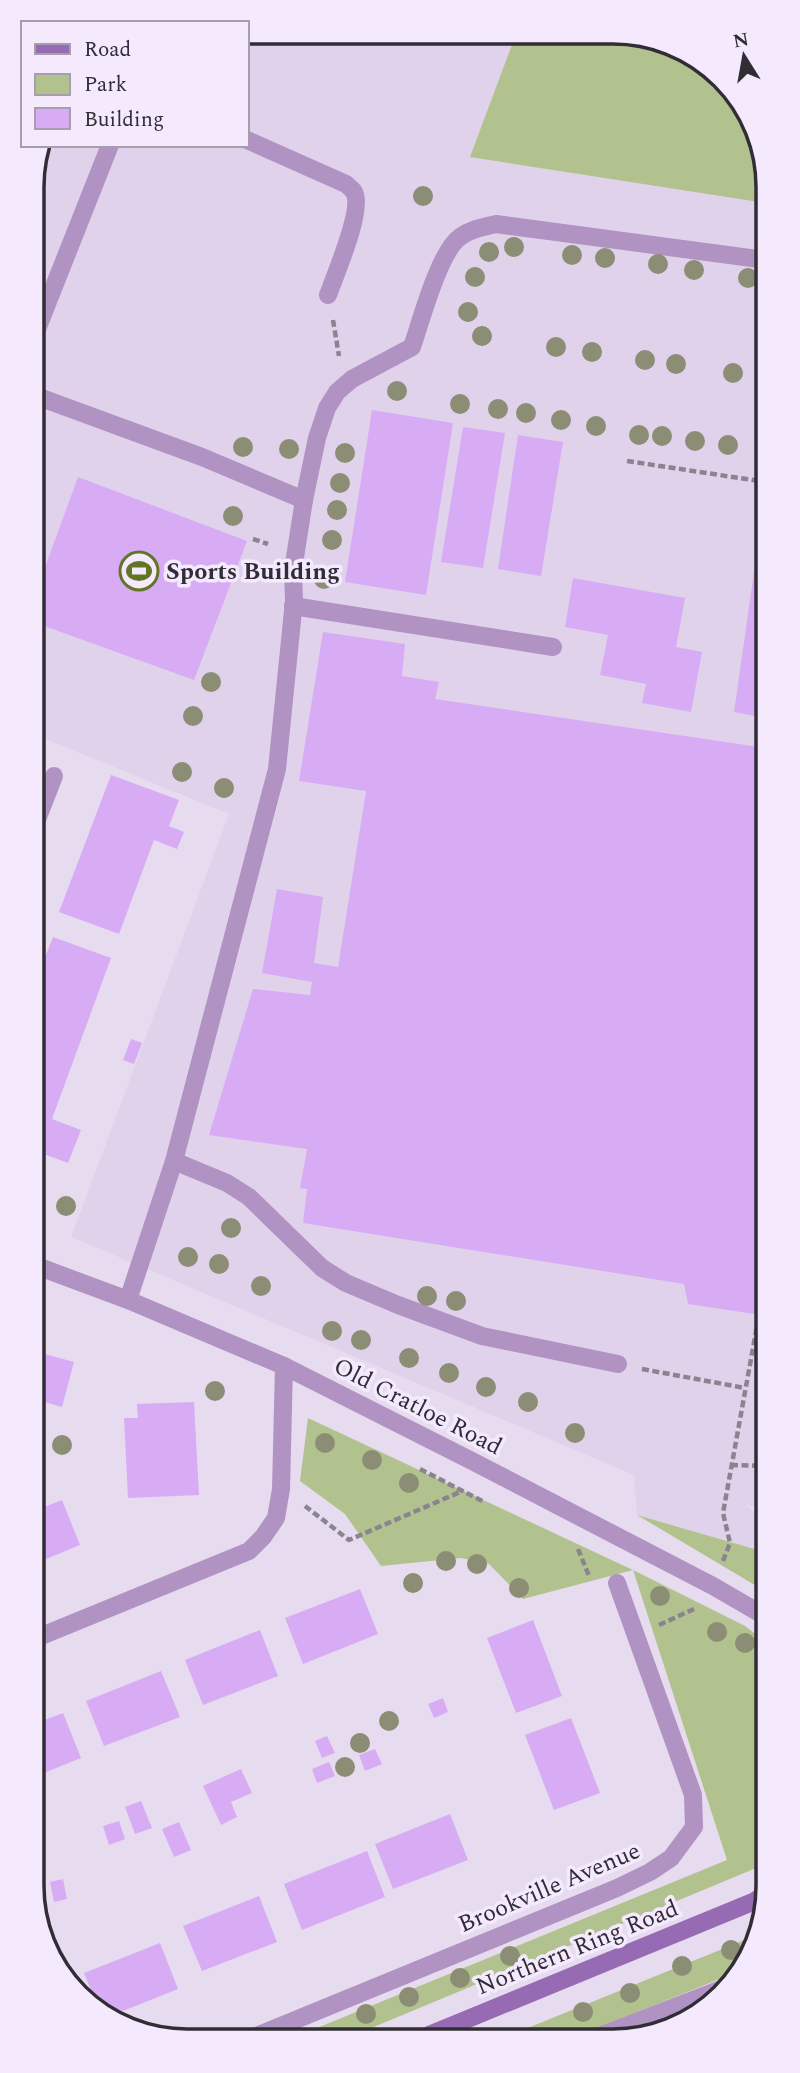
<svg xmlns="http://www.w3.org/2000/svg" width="800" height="2073" font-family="Spectral,serif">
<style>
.built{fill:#e1d2ec}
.green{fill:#b2c28e}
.building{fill:#d7acf5}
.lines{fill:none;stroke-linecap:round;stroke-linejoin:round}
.path{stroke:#8a8390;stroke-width:4.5;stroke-dasharray:7 3.5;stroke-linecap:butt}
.service{stroke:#b093c3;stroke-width:18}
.minor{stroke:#b093c3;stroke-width:18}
.tertiary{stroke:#b093c3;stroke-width:18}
.secondary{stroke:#976bb3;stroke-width:18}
.tree{fill:#8b8d75}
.labels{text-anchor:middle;stroke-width:7;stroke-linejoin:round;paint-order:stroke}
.poi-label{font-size:24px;font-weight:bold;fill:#312d35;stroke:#f4e9fd;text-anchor:start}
.street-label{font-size:24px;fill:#312d35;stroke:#f4e9fd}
.rim{fill:none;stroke:#312d35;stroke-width:3.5}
</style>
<rect width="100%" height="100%" fill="#e7dcef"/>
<polygon class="built" points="247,32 644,35 723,77 765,156 768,1512 745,1504 768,1524 768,1553 637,1515 634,1475 71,1237 229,814 33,734 32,176 40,145 247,145"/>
<g class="green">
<polygon points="516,34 644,35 723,77 765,156 766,203 470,157"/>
<polygon points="308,1418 633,1570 745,1626 768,1644 768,1863 345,2039 290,2039 727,1860 633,1570 523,1599 489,1564 461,1558 381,1566 345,1514 300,1481"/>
<polygon points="637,1515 768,1553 768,1593"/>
<polygon points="752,1937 737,1972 573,2038 503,2038"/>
</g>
<g class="building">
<polygon points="372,410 453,423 426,595 345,582"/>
<polygon points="463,427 505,433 483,568 441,562"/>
<polygon points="518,435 563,442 541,576 498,569"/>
<polygon points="78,477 247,541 194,680 33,622 33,600"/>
<polygon points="762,516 766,516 766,718 734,712"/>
<polygon points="573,578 685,598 676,647 702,652 691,712 642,703 646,684 600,675 608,635 565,627"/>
<polygon points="323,632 405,644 402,676 439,682 435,699 766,748 767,1316 688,1304 684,1284 303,1223 307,1189 300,1188 307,1149 209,1135 253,989 310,995 312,982 262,973 277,889 323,897 314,963 338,967 366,791 299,781"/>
<polygon points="111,775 179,800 169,826 184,832 177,849 154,840 119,934 59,912"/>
<polygon points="53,937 111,958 52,1119 81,1130 68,1163 33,1150 33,988"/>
<polygon points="131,1039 142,1043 134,1064 123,1060"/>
<polygon points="34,1351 74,1362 62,1407 34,1399"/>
<polygon points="194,1402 199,1495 128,1498 124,1418 138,1418 137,1404"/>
<polygon points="62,1500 80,1545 34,1564 34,1511"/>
<polygon points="360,1589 378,1634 303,1664 285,1618"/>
<polygon points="533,1620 562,1696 516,1713 487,1638"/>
<polygon points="260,1630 278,1676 203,1705 185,1660"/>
<polygon points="161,1671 180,1717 104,1746 86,1701"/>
<polygon points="443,1698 448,1712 434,1718 428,1704"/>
<polygon points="63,1713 81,1758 34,1777 34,1724"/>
<polygon points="571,1718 600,1793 554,1810 525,1735"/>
<polygon points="327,1736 335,1753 322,1758 315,1741"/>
<polygon points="375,1749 382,1764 365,1771 359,1755"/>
<polygon points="329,1762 335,1776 317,1783 312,1769"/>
<polygon points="241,1769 252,1793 231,1802 237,1817 221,1825 203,1786"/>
<polygon points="141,1801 152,1828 135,1834 125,1807"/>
<polygon points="450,1814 468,1860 393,1889 375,1844"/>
<polygon points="119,1821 125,1839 109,1845 103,1826"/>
<polygon points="179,1822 191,1850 174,1857 162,1829"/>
<polygon points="367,1851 385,1897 302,1930 284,1884"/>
<polygon points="63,1879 67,1899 54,1902 50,1882"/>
<polygon points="259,1896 277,1942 202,1971 183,1926"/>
<polygon points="160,1943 178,1989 113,2015 98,2008 84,1973"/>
</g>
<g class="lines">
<g class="path">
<polyline points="333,320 339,356"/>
<polyline points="627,461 766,482"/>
<polyline points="253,539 268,544"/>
<polyline points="642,1369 745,1388"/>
<polyline points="731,1465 768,1466"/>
<polyline points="420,1469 484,1502"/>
<polyline points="305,1506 349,1540 460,1492"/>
<polyline points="578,1549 589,1576"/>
<polyline points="723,1561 730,1543 723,1513 759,1315"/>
<polyline points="659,1625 696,1608"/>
</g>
<g class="service">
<path d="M247 140 346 184C347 185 354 191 354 192 364 209 335 275 328 295"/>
<polyline points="32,342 110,145"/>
<polyline points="32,391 36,396 202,457 304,500"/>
<polyline points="293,606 553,647"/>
<polyline points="33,830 54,776"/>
<polyline points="174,1161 227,1183 249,1197 322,1268 346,1283 398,1305 482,1336 618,1364"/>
<path d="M128 1300 174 1161 277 769 294 601 293 570 304 500 317 438 327 408 337 392 352 379 412 347C421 321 439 252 460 237 471 229 483 227 496 224L766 260"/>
</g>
<g class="minor">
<polyline points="34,1639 249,1551 263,1537 276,1518 281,1489 284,1366"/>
<polyline points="595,2038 732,1985"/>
<polyline points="249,2039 617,1888 650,1872 671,1858 694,1827 693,1795 617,1583"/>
</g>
<polyline class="tertiary" points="34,1265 128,1300 284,1366 472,1461 713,1586 768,1618"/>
<polyline class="secondary" points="419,2039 755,1901 768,1892"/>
</g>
<g class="tree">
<circle cx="423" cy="196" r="10"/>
<circle cx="514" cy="247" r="10"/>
<circle cx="489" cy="252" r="10"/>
<circle cx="572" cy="255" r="10"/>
<circle cx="605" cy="258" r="10"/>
<circle cx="658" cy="264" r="10"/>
<circle cx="694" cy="270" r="10"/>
<circle cx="475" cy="277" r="10"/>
<circle cx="748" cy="278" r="10"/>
<circle cx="468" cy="312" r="10"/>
<circle cx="482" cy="336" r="10"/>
<circle cx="556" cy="347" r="10"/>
<circle cx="592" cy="352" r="10"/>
<circle cx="645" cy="360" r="10"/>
<circle cx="676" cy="364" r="10"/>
<circle cx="733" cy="373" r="10"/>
<circle cx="397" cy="391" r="10"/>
<circle cx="460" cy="404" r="10"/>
<circle cx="498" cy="409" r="10"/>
<circle cx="526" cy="413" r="10"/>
<circle cx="561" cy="420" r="10"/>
<circle cx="596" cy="426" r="10"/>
<circle cx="639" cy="435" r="10"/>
<circle cx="662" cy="436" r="10"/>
<circle cx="695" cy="441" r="10"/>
<circle cx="728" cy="445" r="10"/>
<circle cx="243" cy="447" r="10"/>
<circle cx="289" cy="449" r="10"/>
<circle cx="345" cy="453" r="10"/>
<circle cx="340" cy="483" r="10"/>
<circle cx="337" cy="510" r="10"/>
<circle cx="233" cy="516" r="10"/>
<circle cx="332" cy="540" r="10"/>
<circle cx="324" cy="579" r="10"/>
<circle cx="211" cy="682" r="10"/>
<circle cx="193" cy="716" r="10"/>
<circle cx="182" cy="772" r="10"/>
<circle cx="224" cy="788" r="10"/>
<circle cx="66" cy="1206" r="10"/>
<circle cx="231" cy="1228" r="10"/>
<circle cx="188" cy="1257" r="10"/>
<circle cx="219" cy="1264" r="10"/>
<circle cx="261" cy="1286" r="10"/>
<circle cx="427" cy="1296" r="10"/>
<circle cx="456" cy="1301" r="10"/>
<circle cx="332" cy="1331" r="10"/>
<circle cx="361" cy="1340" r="10"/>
<circle cx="409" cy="1358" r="10"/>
<circle cx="449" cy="1373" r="10"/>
<circle cx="486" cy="1387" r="10"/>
<circle cx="215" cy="1391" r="10"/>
<circle cx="528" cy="1402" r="10"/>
<circle cx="575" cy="1433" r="10"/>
<circle cx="325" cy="1443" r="10"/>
<circle cx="62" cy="1445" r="10"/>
<circle cx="372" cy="1460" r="10"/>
<circle cx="409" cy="1483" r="10"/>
<circle cx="446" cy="1561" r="10"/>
<circle cx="477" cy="1564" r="10"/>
<circle cx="413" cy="1583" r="10"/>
<circle cx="519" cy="1588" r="10"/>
<circle cx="660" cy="1596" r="10"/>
<circle cx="717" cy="1632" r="10"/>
<circle cx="745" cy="1643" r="10"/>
<circle cx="389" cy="1721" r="10"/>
<circle cx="360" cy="1743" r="10"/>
<circle cx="345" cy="1767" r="10"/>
<circle cx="731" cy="1950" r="10"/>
<circle cx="510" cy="1956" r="10"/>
<circle cx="682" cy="1966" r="10"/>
<circle cx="460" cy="1978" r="10"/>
<circle cx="630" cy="1993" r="10"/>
<circle cx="409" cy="1997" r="10"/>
<circle cx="583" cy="2012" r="10"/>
<circle cx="366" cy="2014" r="10"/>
</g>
<defs>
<symbol id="stadium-ring" viewBox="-11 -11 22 22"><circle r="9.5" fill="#f4e9fd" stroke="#627525" stroke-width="1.5"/><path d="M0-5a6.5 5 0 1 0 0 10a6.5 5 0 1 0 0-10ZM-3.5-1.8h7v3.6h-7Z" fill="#627525"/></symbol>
</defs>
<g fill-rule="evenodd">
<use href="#stadium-ring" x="117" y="549" width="44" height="44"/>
</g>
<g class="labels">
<g class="poi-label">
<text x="166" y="579">Sports Building</text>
</g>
<g class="street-label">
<text transform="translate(418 1406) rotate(27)" y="8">Old Cratloe Road</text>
<text transform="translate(549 1887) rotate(-23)" y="8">Brookville Avenue</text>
<text transform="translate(577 1947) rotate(-22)" y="8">Northern Ring Road</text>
</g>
</g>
<path d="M0 0H800V2073H0ZM187 44H613A143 143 0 0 1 756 187V1886A143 143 0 0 1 613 2029H187A143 143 0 0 1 44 1886V187A143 143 0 0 1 187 44Z" fill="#f4e9fd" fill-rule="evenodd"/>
<path class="rim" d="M187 44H613A143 143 0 0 1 756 187V1886A143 143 0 0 1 613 2029H187A143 143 0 0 1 44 1886V187A143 143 0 0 1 187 44Z"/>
<rect x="21" y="21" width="228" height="126" fill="#f4e9fd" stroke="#a69ead" stroke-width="2"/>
<rect x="35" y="44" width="35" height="10" fill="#976bb3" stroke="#a69ead" stroke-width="2"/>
<text x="84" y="56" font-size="21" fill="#312d35">Road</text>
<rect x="35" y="74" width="35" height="21" fill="#b2c28e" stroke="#a69ead" stroke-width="2"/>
<text x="84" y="91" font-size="21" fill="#312d35">Park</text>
<rect x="35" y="108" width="35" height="21" fill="#d7acf5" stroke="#a69ead" stroke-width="2"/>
<text x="84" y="126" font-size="21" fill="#312d35">Building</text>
<g transform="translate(744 56) rotate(349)" stroke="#f4e9fd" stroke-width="5" paint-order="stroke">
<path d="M0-5L12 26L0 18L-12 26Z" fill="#312d35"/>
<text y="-10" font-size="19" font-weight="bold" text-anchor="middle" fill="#312d35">N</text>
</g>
</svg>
